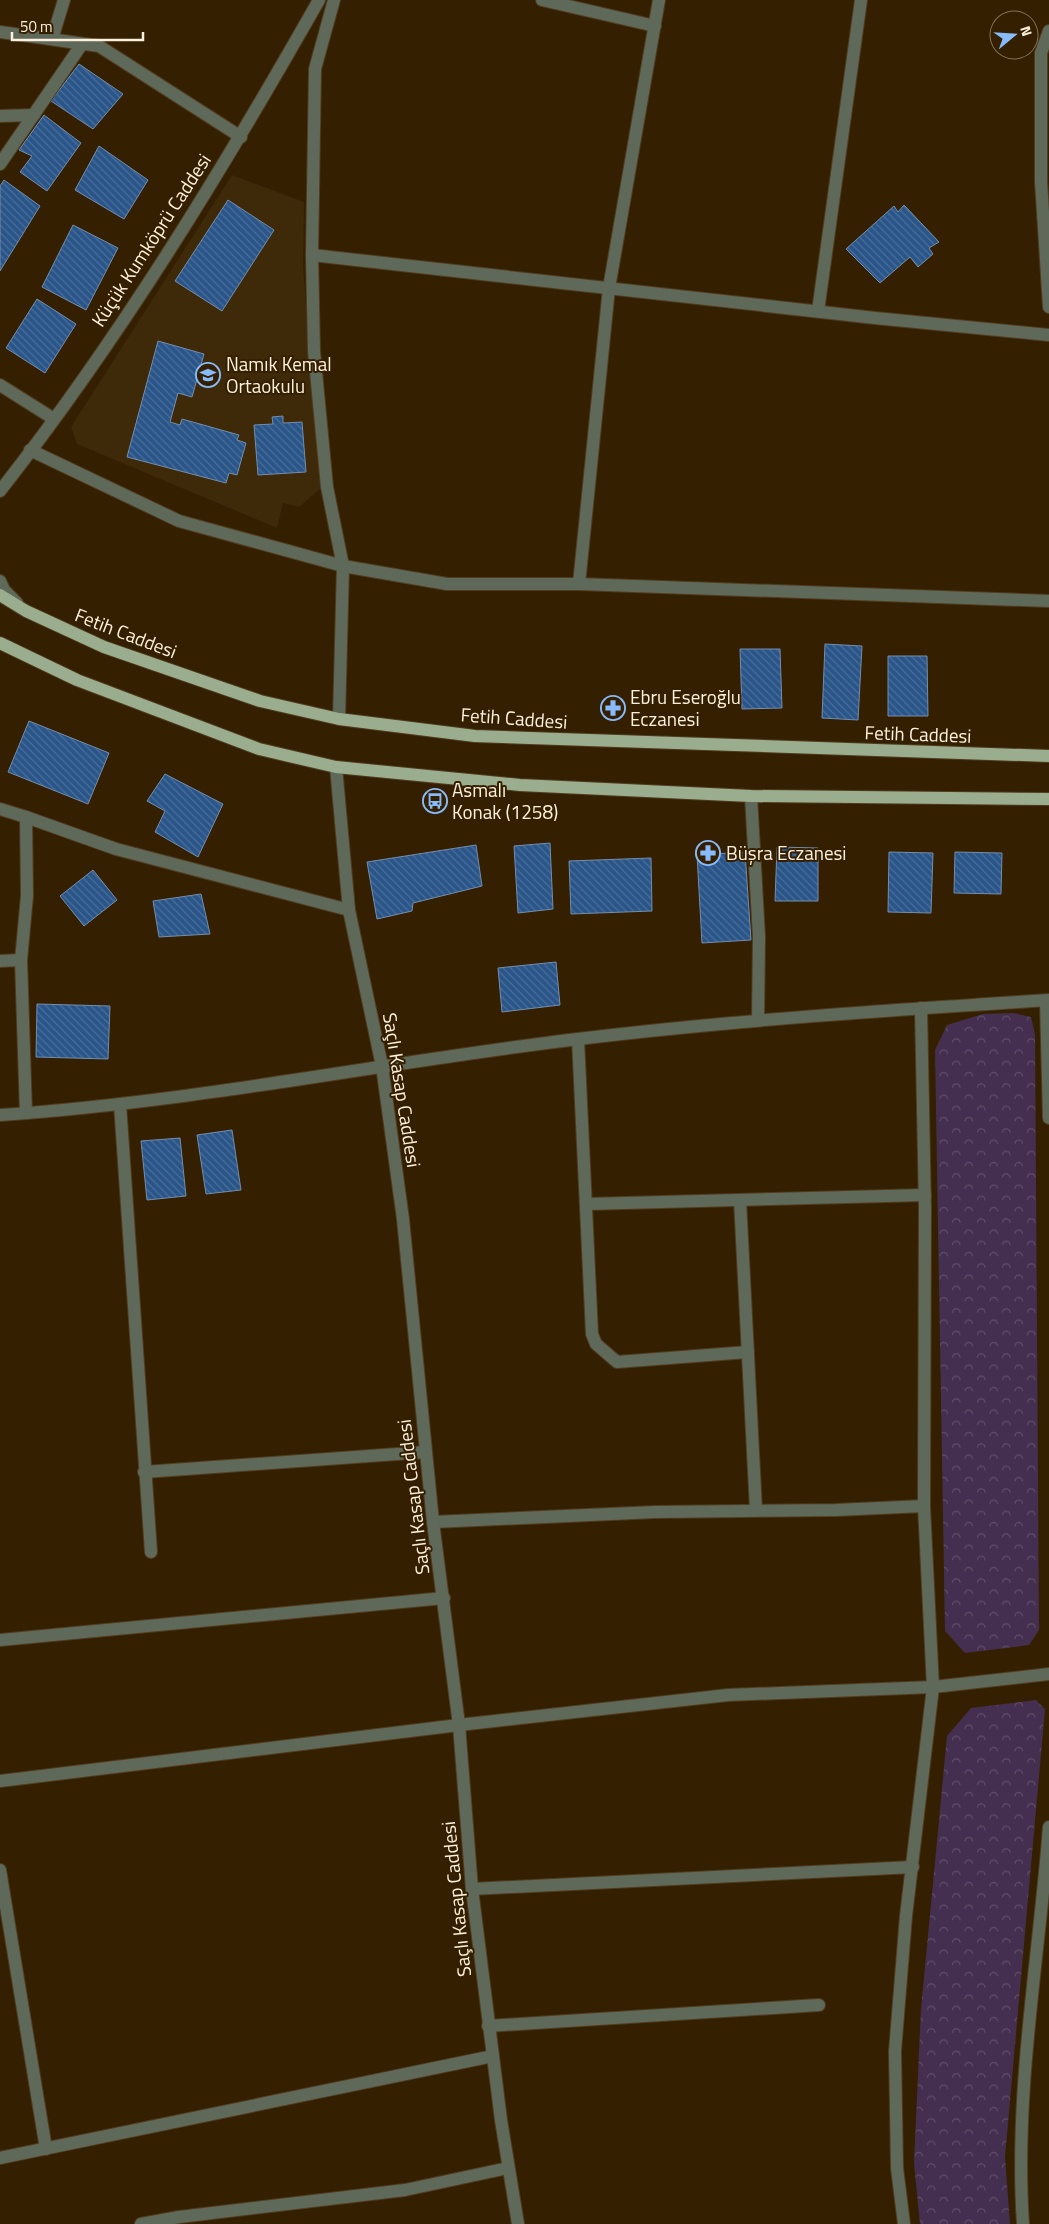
<svg xmlns="http://www.w3.org/2000/svg" width="1049" height="2224" font-family="'Titillium Web',sans-serif">
<style>
.built{fill:#3e2909}
.forest{fill:url(#forest-crowns)}
.building{fill:url(#building-back-hatch);stroke:#748dae}
.lines{fill:none;stroke-linecap:round;stroke-linejoin:round}
.minor-casing{stroke:#503c1f;stroke-width:14}
.tertiary-casing{stroke:#503c1f;stroke-width:14}
.primary-casing{stroke:#503c1f;stroke-width:14}
.minor{stroke:#5f695a;stroke-width:12}
.tertiary{stroke:#5f695a;stroke-width:12}
.primary{stroke:#9aae8f;stroke-width:12}
.labels{text-anchor:middle;stroke-width:4;stroke-linejoin:round;paint-order:stroke}
.street-label{font-size:19px;fill:#fef0dd;stroke:#341f00}
.poi-label{font-size:19px;fill:#fef0dd;stroke:#341f00;text-anchor:start}
</style>
<defs>
<pattern id="forest-crowns" width="20" height="18" patternUnits="userSpaceOnUse" patternTransform="scale(1.25)"><rect width="20" height="18" fill="#452f50"/><path d="M2 6a3 3 0 1 1 6 0M12 15a3 3 0 1 1 6 0" fill="none" stroke="#614d69"/></pattern>
<pattern id="building-back-hatch" width="6" height="6" patternUnits="userSpaceOnUse" patternTransform="scale(1.25)"><rect width="6" height="6" fill="#2a5589"/><path d="M-1 5l2 2M0 0l6 6M5-1l2 2" fill="none" stroke="#4a6e99"/></pattern>
</defs>
<rect width="100%" height="100%" fill="#341f00"/>
<polygon class="built" points="232,175 304,202 303,267 321,488 299,507 283,503 277,528 77,444 71,427"/>
<g class="forest">
<polygon points="1013,1013 1031,1017 1035,1034 1039,1630 1029,1645 965,1653 945,1631 935,1050 947,1025 983,1014"/>
<polygon points="1036,1700 1045,1709 1005,2157 1010,2224 920,2224 914,2163 921,2009 947,1736 971,1708"/>
</g>
<g class="building">
<polygon points="79,64 123,94 93,129 51,101"/>
<polygon points="44,115 81,143 47,191 20,172 32,156 19,150"/>
<polygon points="99,146 148,180 124,219 75,190"/>
<polygon points="4,180 40,206 0,271 0,186"/>
<polygon points="228,200 274,230 222,311 175,281"/>
<polygon points="904,205 939,242 929,248 933,254 918,267 910,257 880,283 846,249 894,206 898,212"/>
<polygon points="73,225 118,248 86,310 42,287"/>
<polygon points="37,299 76,324 45,373 6,348"/>
<polygon points="158,341 204,354 192,397 178,393 170,422 180,425 182,419 239,435 237,440 246,443 237,475 229,473 226,483 127,457"/>
<polygon points="283,416 283,423 302,422 306,472 258,475 254,425 273,424 272,417"/>
<polygon points="825,644 862,646 858,720 822,718"/>
<polygon points="740,649 780,649 782,708 742,709"/>
<polygon points="888,656 927,656 928,716 888,716"/>
<polygon points="29,721 109,753 88,804 8,772"/>
<polygon points="165,774 223,804 198,857 155,832 165,811 147,801"/>
<polygon points="550,843 553,909 518,913 514,846"/>
<polygon points="476,845 482,886 413,903 412,911 377,919 367,862"/>
<polygon points="777,847 818,848 818,901 775,901"/>
<polygon points="745,852 751,940 702,943 697,855"/>
<polygon points="889,852 933,853 931,913 888,912"/>
<polygon points="955,852 1002,853 1001,894 954,893"/>
<polygon points="651,858 652,911 571,914 569,861"/>
<polygon points="93,870 117,900 84,926 60,896"/>
<polygon points="201,894 210,934 159,937 153,901"/>
<polygon points="556,962 560,1005 502,1012 498,968"/>
<polygon points="37,1004 110,1006 108,1059 36,1057"/>
<polygon points="232,1130 241,1190 206,1194 197,1135"/>
<polygon points="180,1138 186,1196 147,1200 141,1141"/>
</g>
<g class="lines">
<defs>
<g id="minor">
<polyline points="334,0 315,69 312,255 314,351 327,487 343,566 339,719"/>
<polyline points="542,0 655,26"/>
<polyline points="1049,31 1041,53 1041,181 1049,307"/>
<polyline points="0,32 99,46 241,137"/>
<polyline points="52,39 64,0"/>
<polyline points="0,116 34,115"/>
<polyline points="0,164 82,44"/>
<polyline points="312,255 875,318 1049,335"/>
<polyline points="818,311 861,0"/>
<polyline points="0,385 54,419"/>
<polyline points="30,450 179,521 343,566 447,584 579,584 1049,601"/>
<polyline points="579,584 609,288 659,0"/>
<polyline points="751,796 759,937 758,1020"/>
<polyline points="0,809 26,817 27,896 21,960 26,1113"/>
<polyline points="26,817 116,849 349,910"/>
<polyline points="0,961 21,960"/>
<polyline points="1046,1001 1049,1118"/>
<polyline points="578,1039 592,1334 596,1344 617,1362 748,1352"/>
<polyline points="120,1104 151,1552"/>
<path d="M0 1115C194 1102 386 1062 578 1039 735 1020 892 1010 1049 1000"/>
<polyline points="740,1200 756,1510"/>
<polyline points="587,1204 925,1195"/>
<polyline points="144,1472 425,1452"/>
<polyline points="433,1522 655,1512 836,1510 924,1506"/>
<polyline points="0,1640 444,1598"/>
<polyline points="0,1781 459,1725 728,1695 933,1687 1049,1674"/>
<polyline points="0,1870 46,2149"/>
<polyline points="472,1889 913,1867"/>
<polyline points="488,2026 819,2005"/>
<polyline points="0,2158 493,2056"/>
<polyline points="141,2224 179,2217 405,2190 508,2168"/>
<polyline points="904,2224 897,2168 895,2051 906,1916 933,1687 924,1506 925,1208 921,1008"/>
<path d="M1023 2224C1014 2092 1039 1959 1049 1827"/>
</g>
<g id="tertiary">
<path d="M0 491C121 337 223 169 319 0"/>
<polyline points="0,581 4,590 17,603"/>
<polyline points="336,767 349,910 382,1066 403,1219 433,1522 459,1725 472,1889 501,2120 518,2224"/>
</g>
<g id="primary">
<polyline points="0,595 26,611 104,647 260,701 339,719 475,736 1049,756"/>
<polyline points="0,643 77,680 259,749 336,767 520,785 751,796 1049,799"/>
</g>
</defs>
<use href="#minor" class="minor-casing"/>
<use href="#tertiary" class="tertiary-casing"/>
<use href="#primary" class="primary-casing"/>
<use href="#minor" class="minor"/>
<use href="#tertiary" class="tertiary"/>
<use href="#primary" class="primary"/>
</g>
<defs>
<symbol id="school-ring" viewBox="-11 -11 22 22"><circle r="9.5" fill="#341f00" stroke="#87bbfb" stroke-width="1.5"/><path d="M0-5L7-2L0 1L-7-2ZM-4 1L0 2.5L4 1V4Q0 6-4 4Z" fill="#87bbfb"/></symbol>
<symbol id="pharmacy-ring" viewBox="-11 -11 22 22"><circle r="9.5" fill="#341f00" stroke="#87bbfb" stroke-width="1.5"/><path d="M-2-6h4v4h4v4h-4v4h-4v-4h-4v-4h4Z" fill="#87bbfb"/></symbol>
<symbol id="bus-ring" viewBox="-11 -11 22 22"><circle r="9.5" fill="#341f00" stroke="#87bbfb" stroke-width="1.5"/><path d="M-5-6H5V4H4V6H2V4H-2V6H-4V4H-5ZM-3.5-4V0h7V-4ZM-3.5 1.2v1.5H-2V1.2ZM2 1.2v1.5H3.5V1.2Z" fill="#87bbfb"/></symbol>
</defs>
<g fill-rule="evenodd">
<use href="#school-ring" x="194" y="361" width="28" height="28"/>
<use href="#pharmacy-ring" x="599" y="694" width="28" height="28"/>
<use href="#bus-ring" x="421" y="787" width="28" height="28"/>
<use href="#pharmacy-ring" x="694" y="839" width="28" height="28"/>
</g>
<g class="labels">
<g class="street-label">
<text transform="translate(151 240) rotate(-57)" y="7">Küçük Kumköprü Caddesi</text>
<text transform="translate(126 633) rotate(21)" y="7">Fetih Caddesi</text>
<text transform="translate(514 718) rotate(4)" y="7">Fetih Caddesi</text>
<text transform="translate(918 734) rotate(2)" y="7">Fetih Caddesi</text>
<text transform="translate(402 1090) rotate(81)" y="7">Saçlı Kasap Caddesi</text>
<text transform="translate(413 1497) rotate(-97)" y="7">Saçlı Kasap Caddesi</text>
<text transform="translate(456 1899) rotate(-96)" y="7">Saçlı Kasap Caddesi</text>
</g>
<g class="poi-label">
<text x="226" y="371">Namık Kemal<tspan x="226" dy="22">Ortaokulu</tspan></text>
<text x="630" y="704">Ebru Eseroğlu<tspan x="630" dy="22">Eczanesi</tspan></text>
<text x="452" y="797">Asmalı<tspan x="452" dy="22">Konak (1258)</tspan></text>
<text x="726" y="860">Büşra Eczanesi</text>
</g>
</g>
<g transform="translate(1014 35) rotate(72)"><circle r="24" fill="#341f00" stroke="#857358"/>
<path d="M0-4L9 19L0 12L-9 19Z" fill="#87bbfb"/>
<text y="-8" font-size="14" font-weight="bold" text-anchor="middle" fill="#fef0dd">N</text>
</g>
<path d="M12 32v8h131v-8" fill="none" stroke="#fef0dd" stroke-width="2.5"/>
<text x="20" y="32" font-size="15" fill="#fef0dd" stroke="#341f00" stroke-width="4" paint-order="stroke">50 m</text>
</svg>
